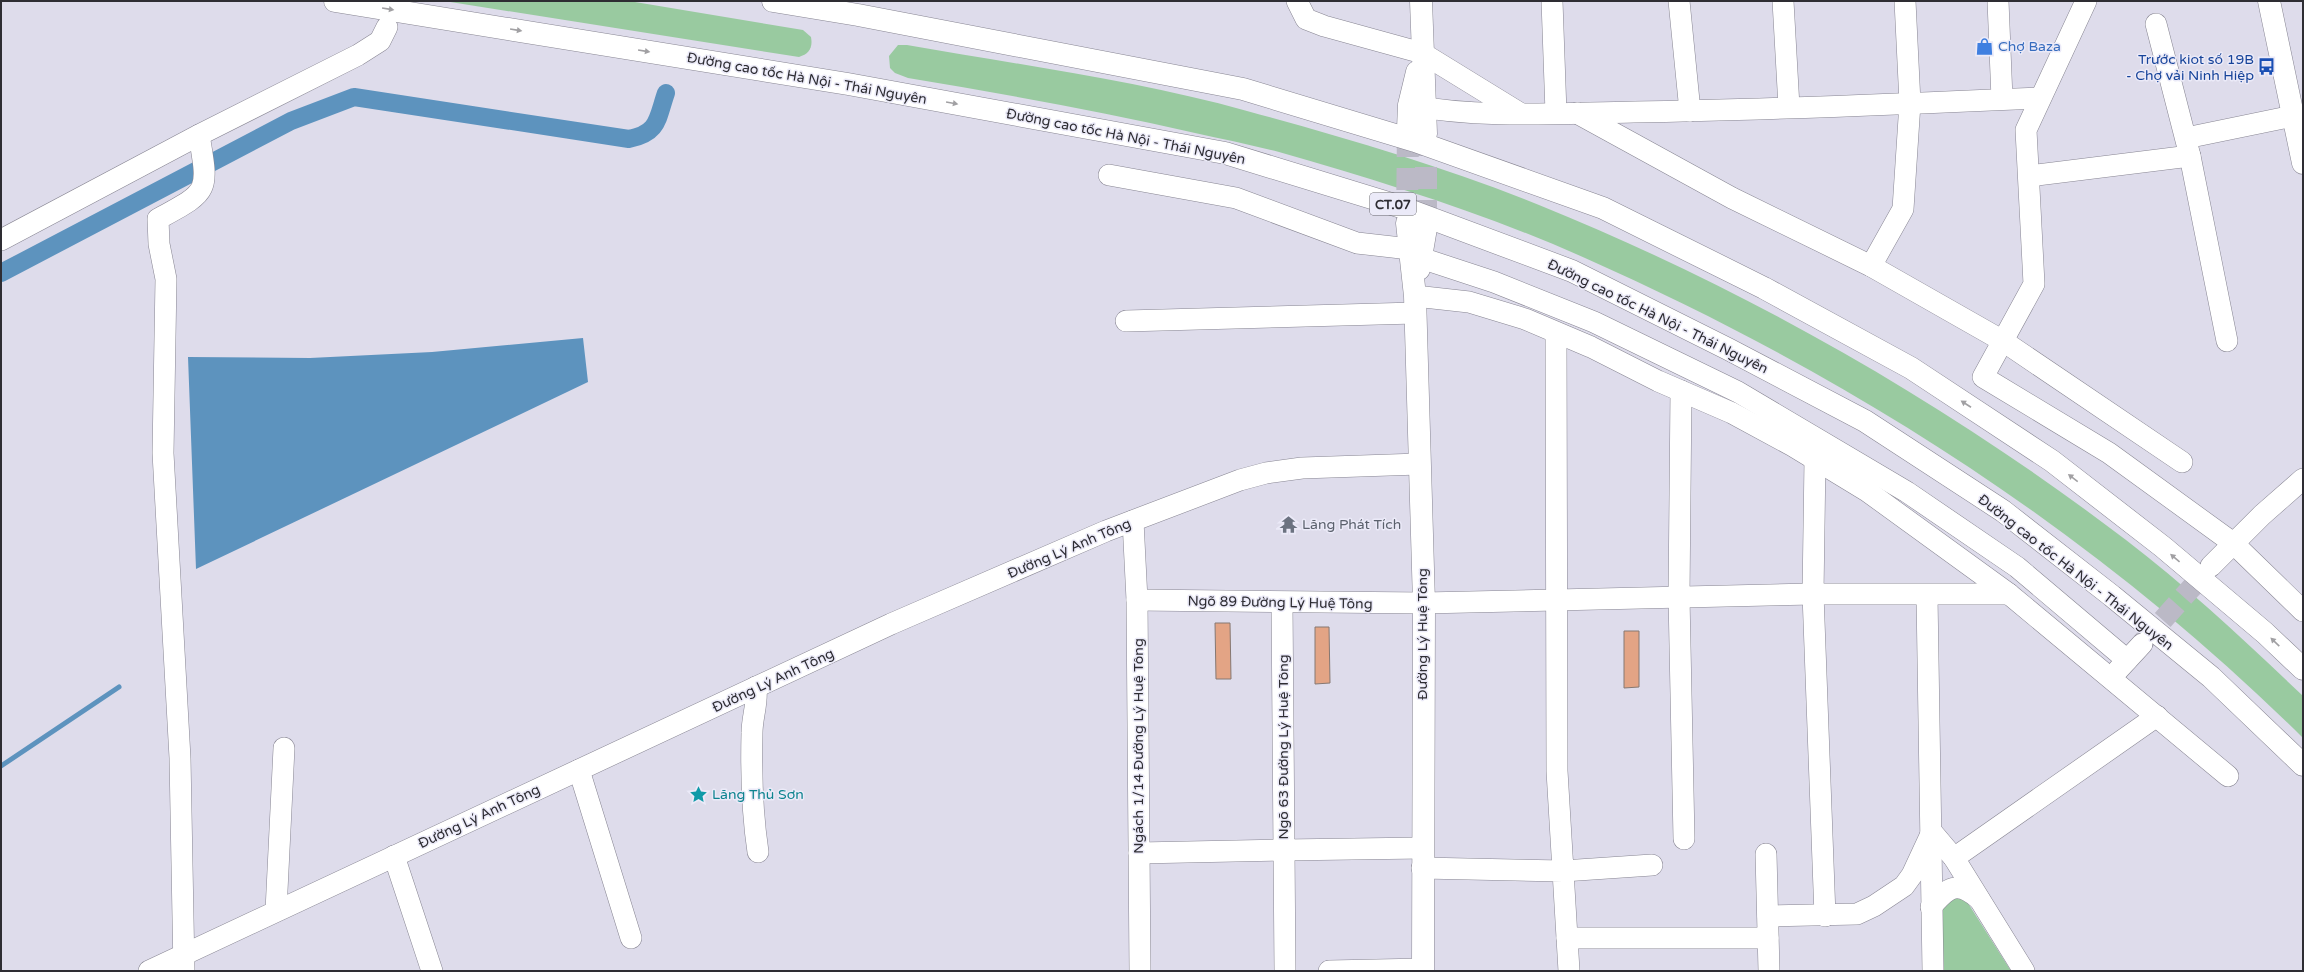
<svg xmlns="http://www.w3.org/2000/svg" width="2304" height="972" font-family="'Varela Round',sans-serif">
<style>
.green{fill:#99caa0}
.water{fill:#5d93be}
.lines{fill:none;stroke-linecap:round;stroke-linejoin:round}
.stream{stroke:#5d93be;stroke-width:5}
.canal{stroke:#5d93be;stroke-width:18}
.building{fill:#e3a485;stroke:#867872}
.minor-tunnel{stroke:#bbb9c6;stroke-width:21;stroke-dasharray:21 10;stroke-linecap:butt}
.major-tunnel{stroke:#bbb9c6;stroke-width:22;stroke-dasharray:22 11;stroke-linecap:butt}
.minor-casing{stroke:#878592;stroke-width:22}
.major-casing{stroke:#878592;stroke-width:23}
.highway-casing{stroke:#878592;stroke-width:23}
.minor{stroke:#fff;stroke-width:21}
.major{stroke:#fff;stroke-width:22}
.highway{stroke:#fff;stroke-width:22}
.oneway{fill:#a1a0a3}
.labels{text-anchor:middle;stroke-width:3;stroke-linejoin:round;paint-order:stroke}
.shield{fill:#ebeaf8;stroke:#67666e;stroke-width:1}
.shield-label{font-size:13px;font-weight:bold;fill:#2e2d33}
.shop-label{font-size:14px;fill:#366cbe;stroke:#ebeaf8;text-anchor:start}
.transit-label{font-size:14px;fill:#164399;stroke:#ebeaf8;text-anchor:end}
.street-label{font-size:14px;fill:#2e2d33;stroke:#ebeaf8}
.worship-label{font-size:14px;fill:#5b616d;stroke:#ebeaf8;text-anchor:start}
.culture-label{font-size:14px;fill:#0d838f;stroke:#ebeaf8;text-anchor:start}
</style>
<rect width="100%" height="100%" fill="#dedceb"/>
<g class="green">
<path d="M444 1H629L803 30 811 37C813 48 809 54 799 57Z"/>
<path d="M898 45H907C1020 65 1136 80 1247 111 1346 138 1445 167 1539 205 1749 290 1946 403 2126 540 2189 588 2246 642 2303 696V738C2096 533 1851 376 1585 258 1487 214 1383 182 1279 152 1251 145 1223 139 1195 133 1099 111 1004 94 908 78L895 73 890 68 889 56Z"/>
<polygon points="1949,894 1966,900 2011,971 1940,971 1941,905"/>
</g>
<polygon class="water" points="583,338 588,382 196,569 188,357 310,358 432,352"/>
<g class="lines">
<polyline class="stream" points="1,766 119,687"/>
<path class="canal" d="M1 273 291 121 354 97 629 139C659 133 657 119 666 93"/>
</g>
<g class="building">
<polygon points="1215,623 1230,623 1231,679 1216,679"/>
<polygon points="1315,627 1329,627 1330,683 1315,684"/>
<polygon points="1624,631 1639,631 1639,687 1624,688"/>
</g>
<g class="lines">
<polyline class="minor-tunnel" points="2142,643 2211,566"/>
<g class="major-tunnel">
<polyline points="1426,134 1426,228"/>
<polyline points="1407,223 1408,129"/>
</g>
<defs>
<g id="minor">
<polyline points="1297,1 1306,19 1324,26 1422,53 1518,112"/>
<polyline points="1552,1 1556,113"/>
<polyline points="1679,1 1690,111"/>
<polyline points="1783,1 1789,107"/>
<polyline points="1998,1 2002,99"/>
<polyline points="2086,1 2026,130 2034,284 1983,377 2109,453 2233,543 2303,611"/>
<polyline points="2156,24 2190,156 2227,341"/>
<path d="M1409 105C1482 119 1560 113 1634 112 1769 110 1905 104 2040 98"/>
<polyline points="1577,113 1732,198 1871,266 2003,341 2182,462"/>
<polyline points="2186,138 2293,116"/>
<polyline points="1109,175 1236,198 1357,243 1410,249"/>
<polyline points="2029,176 2190,156"/>
<polyline points="1,240 199,135 358,55 380,41 387,27"/>
<polyline points="1421,258 1494,282 1594,322 1738,392 1907,492 2017,567 2127,660"/>
<polyline points="1871,266 1903,209 1910,103 1905,1"/>
<polyline points="1415,296 1469,302 1525,319 1591,347 1658,381 1732,413 1793,446 1867,491 2009,594 2228,776"/>
<polyline points="1126,321 1415,313"/>
<polyline points="1556,333 1557,771 1563,871 1652,865"/>
<polyline points="1681,391 1679,597 1684,839"/>
<polyline points="1815,460 1813,594 1825,916"/>
<polyline points="1133,521 1137,600 1140,971"/>
<polyline points="2211,566 2262,515 2303,479"/>
<polyline points="1927,596 1933,971"/>
<polyline points="1137,600 1424,603 1813,594 2009,594"/>
<polyline points="1282,603 1284,850 1422,848"/>
<polyline points="2118,670 2142,644"/>
<path d="M756 687C758 703 752 717 752 733 751 773 752 812 758 852"/>
<polyline points="579,770 631,938"/>
<polyline points="1139,853 1284,850 1285,971"/>
<polyline points="1766,854 1769,971"/>
<polyline points="394,856 432,971"/>
<polyline points="1954,858 2024,971"/>
<polyline points="1422,868 1563,871 1569,971"/>
<path d="M1931 907C1948 887 1957 880 1979 899"/>
<polyline points="276,911 284,748"/>
<polyline points="1768,916 1857,914 1874,906 1904,886 1912,875 1932,832 1954,858 2157,716"/>
<polyline points="1567,938 1768,938"/>
<polyline points="149,971 891,624 1106,531 1240,480 1266,473 1302,468 1419,464"/>
<path d="M184 971 180 758 163 453 166 279 159 244 158 219C209 191 209 193 199 135"/>
<polyline points="1329,971 1423,969"/>
</g>
<g id="major">
<polyline points="1421,1 1426,134"/>
<polyline points="2269,1 2303,163"/>
<polyline points="1408,129 1409,105 1417,72"/>
<polyline points="1407,223 1415,296 1424,603 1423,971"/>
<polyline points="1419,269 1426,228"/>
</g>
<g id="highway">
<polyline points="335,1 848,84 1225,153 1398,206 1572,271 1728,349 1865,421 2003,511 2112,596 2211,677 2303,765"/>
<polyline points="773,1 858,15 1243,89 1415,141 1603,208 1764,288 1911,368 2052,461 2163,547 2265,633 2303,669"/>
</g>
</defs>
<use href="#minor" class="minor-casing"/>
<use href="#major" class="major-casing"/>
<use href="#highway" class="highway-casing"/>
<use href="#minor" class="minor"/>
<use href="#major" class="major"/>
<use href="#highway" class="highway"/>
</g>
<defs><path id="oneway-solid" d="M-6-.8H1V-3.2L6.5 0L1 3.2V.8H-6Z"/></defs>
<g class="oneway">
<use href="#oneway-solid" transform="translate(388 9) rotate(9)"/>
<use href="#oneway-solid" transform="translate(516 30) rotate(9)"/>
<use href="#oneway-solid" transform="translate(644 51) rotate(9)"/>
<use href="#oneway-solid" transform="translate(952 103) rotate(10)"/>
<use href="#oneway-solid" transform="translate(1966 404) rotate(-147)"/>
<use href="#oneway-solid" transform="translate(2073 478) rotate(-142)"/>
<use href="#oneway-solid" transform="translate(2175 558) rotate(-140)"/>
<use href="#oneway-solid" transform="translate(2275 642) rotate(-136)"/>
</g>
<defs>
<symbol id="shop-bare" viewBox="-9 -9 18 18"><path d="M-5-2.5h2.3a2.7 3.5 0 0 1 5.4 0H5L5.5 6h-11ZM-1.5-2.5h3a1.5 2.3 0 0 0-3 0Z" fill="#3f7fe0" stroke="#ebeaf8" stroke-width="2.5" paint-order="stroke"/></symbol>
<symbol id="bus-bare" viewBox="-9 -9 18 18"><path d="M-5-6H5V4H4V6H2V4H-2V6H-4V4H-5ZM-3.5-4V0h7V-4ZM-3.5 1.2v1.5H-2V1.2ZM2 1.2v1.5H3.5V1.2Z" fill="#1a4fb4" stroke="#ebeaf8" stroke-width="2.5" paint-order="stroke"/></symbol>
<symbol id="temple-bare" viewBox="-9 -9 18 18"><path d="M0-6L5-2H3V0L6.5 2.5H4V6H1.5V3h-3V6H-4V2.5H-6.5L-3 0V-2H-5Z" fill="#6b7280" stroke="#ebeaf8" stroke-width="2.5" paint-order="stroke"/></symbol>
<symbol id="sight-bare" viewBox="-9 -9 18 18"><path d="M0-6L1.8-2.2L6-1.7L2.9 1.2L3.7 5.4L0 3.3L-3.7 5.4L-2.9 1.2L-6-1.7L-1.8-2.2Z" fill="#0f9aa8" stroke="#ebeaf8" stroke-width="2.5" paint-order="stroke"/></symbol>
</defs>
<g fill-rule="evenodd">
<use href="#shop-bare" x="1972" y="34" width="25" height="25"/>
<use href="#bus-bare" x="2254" y="54" width="25" height="25"/>
<use href="#temple-bare" x="1276" y="512" width="25" height="25"/>
<use href="#sight-bare" x="686" y="782" width="25" height="25"/>
</g>
<g class="labels">
<rect class="shield" x="1370" y="193" width="46" height="22" rx="3"/>
<g class="shield-label">
<text x="1393" y="209">CT.07</text>
</g>
<g class="shop-label">
<text x="1998" y="51">Chợ Baza</text>
</g>
<g class="transit-label">
<text x="2254" y="64">Trước kiot số 19B<tspan x="2254" dy="16">- Chợ vải Ninh Hiệp</tspan></text>
</g>
<g class="street-label">
<text transform="translate(807 78) rotate(10)" y="5">Đường cao tốc Hà Nội - Thái Nguyên</text>
<text transform="translate(1126 136) rotate(11)" y="5">Đường cao tốc Hà Nội - Thái Nguyên</text>
<text transform="translate(1658 316) rotate(26)" y="5">Đường cao tốc Hà Nội - Thái Nguyên</text>
<text transform="translate(1069 548) rotate(-23)" y="5">Đường Lý Anh Tông</text>
<text transform="translate(2076 572) rotate(38)" y="5">Đường cao tốc Hà Nội - Thái Nguyên</text>
<text transform="translate(1280 602) rotate(1)" y="5">Ngõ 89 Đường Lý Huệ Tông</text>
<text transform="translate(1422 634) rotate(-90)" y="5">Đường Lý Huệ Tông</text>
<text transform="translate(773 680) rotate(-25)" y="5">Đường Lý Anh Tông</text>
<text transform="translate(1138 746) rotate(-90)" y="5">Ngách 1/14 Đường Lý Huệ Tông</text>
<text transform="translate(1283 747) rotate(-90)" y="5">Ngõ 63 Đường Lý Huệ Tông</text>
<text transform="translate(479 816) rotate(-25)" y="5">Đường Lý Anh Tông</text>
</g>
<g class="worship-label">
<text x="1302" y="529">Lăng Phát Tích</text>
</g>
<g class="culture-label">
<text x="712" y="799">Lăng Thủ Sơn</text>
</g>
</g>
<rect width="2304" height="972" fill="none" stroke="#2e2d33" stroke-width="4"/>
</svg>
